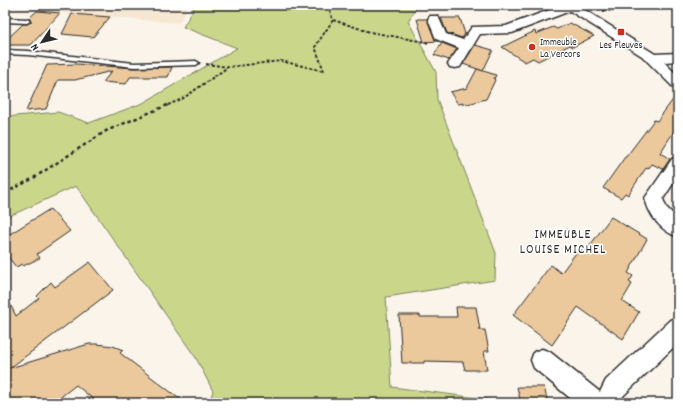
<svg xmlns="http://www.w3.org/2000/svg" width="683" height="408" font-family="Dekko,sans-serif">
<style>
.built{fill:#f6e7d3}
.green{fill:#cad78b;stroke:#7a815b}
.building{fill:#ebc99c;stroke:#2b2b2b}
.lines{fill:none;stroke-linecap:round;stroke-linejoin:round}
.lane-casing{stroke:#2b2b2b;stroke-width:3}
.street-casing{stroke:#2b2b2b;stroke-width:3}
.path-far1{stroke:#2b2b2b;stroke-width:2;stroke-dasharray:3 2;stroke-linecap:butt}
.path{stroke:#2b2b2b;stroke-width:2.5;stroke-dasharray:3.5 3;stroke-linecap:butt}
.lane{fill:#fff;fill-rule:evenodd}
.street{fill:#fff;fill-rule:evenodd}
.poi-dot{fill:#c8321e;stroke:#fff;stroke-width:1.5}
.labels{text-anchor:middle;stroke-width:3;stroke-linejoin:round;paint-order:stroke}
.far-poi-label{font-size:10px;fill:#2b2b2b;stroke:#fff;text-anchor:start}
.neighbourhood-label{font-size:13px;letter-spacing:1px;fill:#2b2b2b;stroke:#fff}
</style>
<rect width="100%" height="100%" fill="#fbf4eb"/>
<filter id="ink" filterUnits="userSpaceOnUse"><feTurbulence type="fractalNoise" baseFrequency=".025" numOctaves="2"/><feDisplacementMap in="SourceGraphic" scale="8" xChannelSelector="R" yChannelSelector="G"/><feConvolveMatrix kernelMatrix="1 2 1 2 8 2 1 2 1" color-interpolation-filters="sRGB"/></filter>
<g filter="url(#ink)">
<polygon class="built" points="19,5 189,5 179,23 15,9"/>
<polygon class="green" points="196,5 418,5 408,21 436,72 437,99 496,253 495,280 386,297 392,387 493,400 494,403 209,403 213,391 196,358 76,186 5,218 5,117 58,112 89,123 143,103 237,48 183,27"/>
<g class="building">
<polygon points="37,11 60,13 31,45 5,45 5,41 23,24 27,24 31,22 31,21 29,18"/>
<polygon points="72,14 110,17 93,37 62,34"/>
<polygon points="441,18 460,18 465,34 462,38 447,33"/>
<polygon points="417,19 427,19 435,40 438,41 424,42"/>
<polygon points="570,23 594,36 573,47 570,45 538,61 533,58 525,62 502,47 535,31 536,34 553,27 557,29"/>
<polygon points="442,43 457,49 449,60 434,55"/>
<polygon points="475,45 493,50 483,71 463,64"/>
<polygon points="76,64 134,68 172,67 168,77 130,77 126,84 103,82 112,71 75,80 58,80 46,109 26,111 47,65"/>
<polygon points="477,69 496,75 494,79 495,80 486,99 468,104 464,103 458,104 450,92 467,88"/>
<polygon points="678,93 678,125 660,153 670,159 663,169 652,164 648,169 646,168 628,195 625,193 621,198 603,188 625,157 626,157 654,120 657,121"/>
<polygon points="50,209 70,231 37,254 40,258 23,266 22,264 16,267 5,253 5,237"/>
<polygon points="611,217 647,239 628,273 633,276 629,282 632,284 622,301 639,312 623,339 578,307 552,345 513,315 551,265 561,273 579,249 585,252"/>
<polygon points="90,262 113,290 10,368 89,344 97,344 113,346 123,350 120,353 185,403 98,403 76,385 53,403 5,403 5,294 16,316 39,298 37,296 51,282 55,287"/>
<polygon points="456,307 476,307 480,330 485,330 489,351 484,351 487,370 465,370 463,362 424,361 424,363 402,363 399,315 420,315 420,317 457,317"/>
<polygon points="517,387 544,387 548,403 521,403"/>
</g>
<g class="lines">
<defs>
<g id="lane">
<polygon points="5,18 27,19 30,21 27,23 5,22"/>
<polygon points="5,50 28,51 134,63 196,61 199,63 196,65 134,67 28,55 5,54"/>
</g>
<g id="street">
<polygon points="563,5 577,5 655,54 678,53 678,61 664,62 678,76 678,89 673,87 642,56 570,11 512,33 480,34 460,67 455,68 450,67 448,64 459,48 436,39 428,19 430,16 438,16 446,34 463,40 472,27 506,26"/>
<path d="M678 157V176L663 199 666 207 678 219V237C661 231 649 216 645 198L672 159Z"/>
<polygon points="678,317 678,343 623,396 620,403 576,403 534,368 531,360 534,352 542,349 550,352 600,392 606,380 670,320"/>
</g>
</defs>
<use href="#lane" class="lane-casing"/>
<use href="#street" class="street-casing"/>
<g class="path-far1">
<polyline points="603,11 615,10 621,5"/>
<polyline points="333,20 370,32 430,43"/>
<polyline points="206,64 228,67 281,61 324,71"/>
<polyline points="324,71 315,47 333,20 328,5"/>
<polyline points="168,105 182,99 228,67"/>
</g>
<polyline class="path" points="5,193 32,179 106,131 170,104"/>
<use href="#lane" class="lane"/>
<use href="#street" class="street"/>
</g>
</g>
<g class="poi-dot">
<rect x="617" y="28" width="8" height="8" rx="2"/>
<circle cx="532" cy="47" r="4"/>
</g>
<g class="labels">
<g class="far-poi-label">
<text x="540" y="45">Immeuble<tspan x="540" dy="12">La Vercors</tspan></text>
<text x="621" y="48" text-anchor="middle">Les Fleuves</text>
</g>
<g class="neighbourhood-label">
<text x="563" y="238">IMMEUBLE<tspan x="563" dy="15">LOUISE MICHEL</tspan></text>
</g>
</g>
<rect width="683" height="408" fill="none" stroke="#fff" stroke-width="20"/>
<rect x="10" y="10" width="663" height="388" fill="none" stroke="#2b2b2b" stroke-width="1.5" filter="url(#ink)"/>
<g transform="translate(42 42) rotate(235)" stroke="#ffffff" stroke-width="3" paint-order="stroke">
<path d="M0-3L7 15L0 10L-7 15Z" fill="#2b2b2b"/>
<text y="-6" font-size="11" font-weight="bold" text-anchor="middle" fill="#2b2b2b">N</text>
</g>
</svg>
